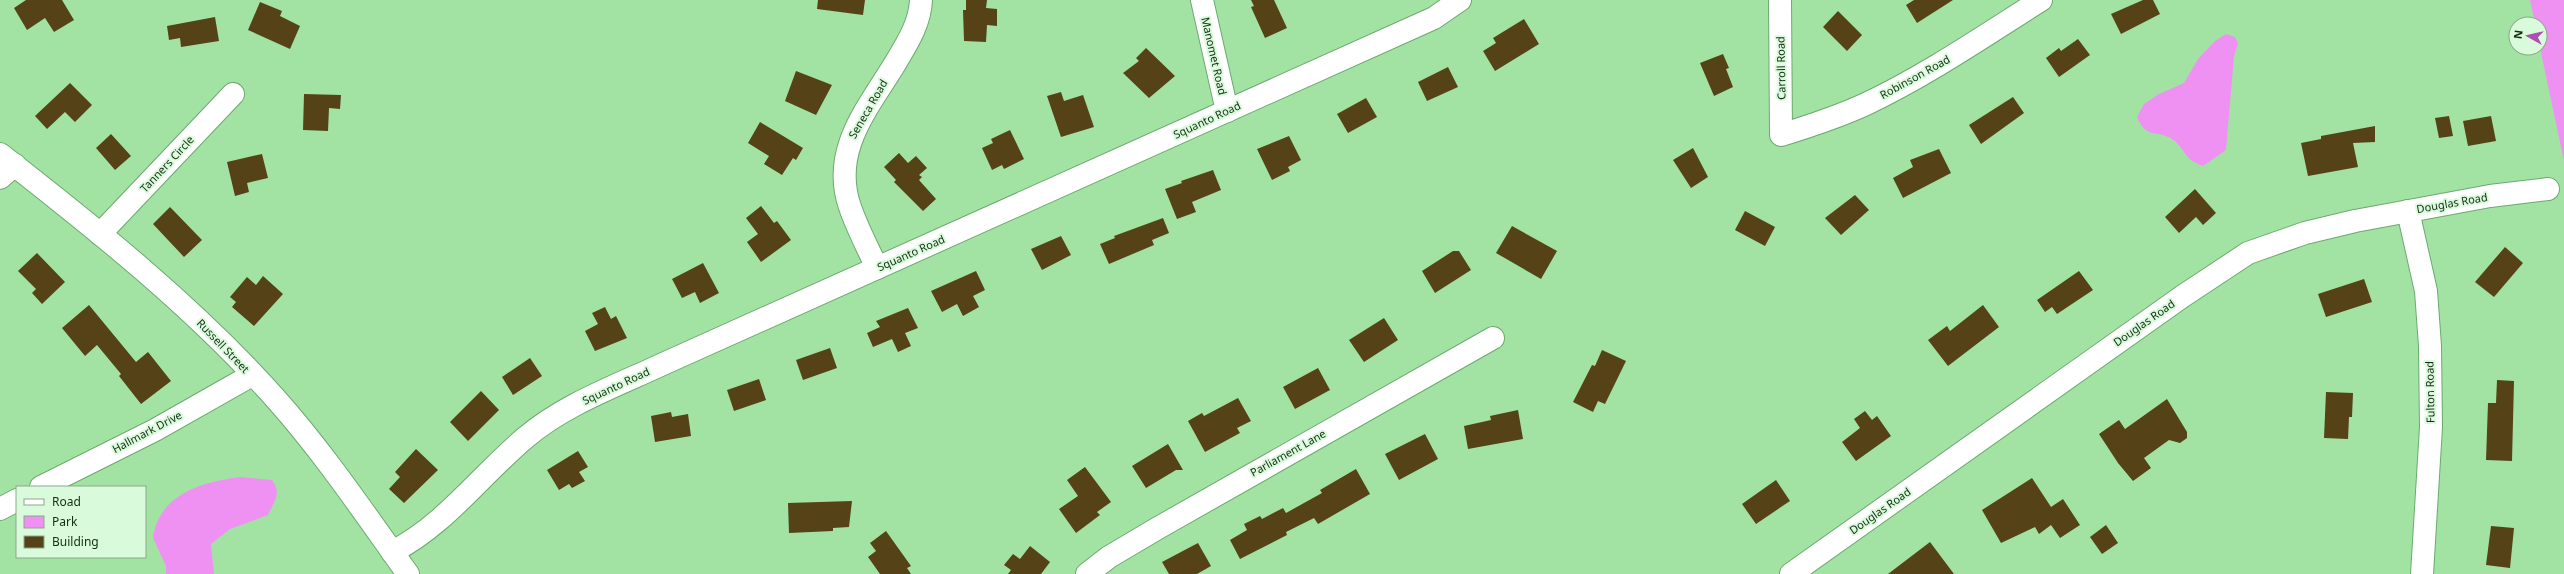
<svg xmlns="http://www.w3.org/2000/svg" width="2564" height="574" font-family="'Noto Sans',sans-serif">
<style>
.green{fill:#ef91f3}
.building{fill:#554217}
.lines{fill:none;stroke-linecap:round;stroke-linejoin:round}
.street-casing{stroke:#6baa6f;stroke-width:24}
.secondary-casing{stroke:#6baa6f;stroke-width:24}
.street{stroke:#fff;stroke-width:22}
.secondary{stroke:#fff;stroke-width:22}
.labels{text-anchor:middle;stroke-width:4;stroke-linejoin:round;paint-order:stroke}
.street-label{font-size:11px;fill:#132d15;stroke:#dafbdb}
</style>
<rect width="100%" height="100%" fill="#a2e3a4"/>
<g class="green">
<polygon points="2530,0 2564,0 2564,161 2540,48 2540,24 2535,24"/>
<path d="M2226 34 2235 37 2238 44 2234 56 2226 150 2203 166C2199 164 2192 162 2189 158 2183 152 2180 144 2172 139 2156 129 2147 140 2137 117L2144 104 2159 94 2184 83 2198 59 2215 41Z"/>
<path d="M240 477 272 480C282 493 274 502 268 515L230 529 211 544 214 574H166V566L153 538C159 494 202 482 240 477Z"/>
</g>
<g class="building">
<polygon points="26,0 62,0 74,20 54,32 45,18 27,30 14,8"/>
<polygon points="818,0 865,0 863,15 817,9"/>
<polygon points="966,0 987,0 986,8 997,9 997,26 987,25 986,42 964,41 963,10 966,10"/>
<polygon points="1251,0 1274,0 1287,28 1265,38 1251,7 1254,6"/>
<polygon points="1914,0 1953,0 1917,23 1906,5"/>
<polygon points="2143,0 2153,0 2160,14 2121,34 2111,14"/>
<polygon points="260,2 282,11 280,16 300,26 290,49 248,30"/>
<polygon points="1838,11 1862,35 1847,51 1823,27"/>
<polygon points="215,17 219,41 181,47 180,38 169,40 167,26"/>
<polygon points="1524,19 1539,44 1495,71 1483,51 1496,43 1493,38"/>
<polygon points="2078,39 2090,55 2059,77 2046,58 2059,48 2061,51"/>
<polygon points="1146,48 1175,76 1149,98 1123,73 1139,61 1136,58"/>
<polygon points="1723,54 1729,68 1726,69 1733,87 1714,96 1700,63"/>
<polygon points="1448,67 1458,87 1427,101 1418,82"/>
<polygon points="796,71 832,85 816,115 785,101"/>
<polygon points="70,83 92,105 75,122 65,112 47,129 35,116"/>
<polygon points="1061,92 1064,101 1083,95 1094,127 1061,137 1047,96"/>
<polygon points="304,94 341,95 340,109 329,108 328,131 303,130"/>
<polygon points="2013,97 2024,113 1981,144 1969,125"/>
<polygon points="1366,98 1377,117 1348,133 1337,114"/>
<polygon points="2449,116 2453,136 2439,138 2435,118"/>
<polygon points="2491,116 2496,141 2468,146 2463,121"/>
<polygon points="760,122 803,148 796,160 793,158 782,175 764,164 769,156 748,143"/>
<polygon points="2375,126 2375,142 2353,143 2358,167 2308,176 2301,143 2321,139 2321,136"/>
<polygon points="1010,130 1024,159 1004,169 1002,165 992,170 982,148 993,143 991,139"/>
<polygon points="111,134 131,156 115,170 96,148"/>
<polygon points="1289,136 1301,160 1288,167 1290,171 1272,180 1257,149"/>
<polygon points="1693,148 1708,177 1691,188 1673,160"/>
<polygon points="1939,149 1951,173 1903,198 1893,178 1913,167 1910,160"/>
<polygon points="899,153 908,163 916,156 927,168 919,175 922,177 919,180 936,199 923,211 894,182 896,180 884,167"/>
<polygon points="262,154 268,178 247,183 249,192 235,196 227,162"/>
<polygon points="1213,170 1221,190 1192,202 1196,212 1177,219 1165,189 1182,183 1181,181"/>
<polygon points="2195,189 2216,213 2203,225 2196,217 2179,233 2165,217"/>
<polygon points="1855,195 1869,210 1841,235 1825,218"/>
<polygon points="761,206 774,223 777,221 791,240 761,262 747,242 758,234 746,218"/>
<polygon points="170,207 202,240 184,257 153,224"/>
<polygon points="1745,211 1775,227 1765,246 1735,230"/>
<polygon points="1163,218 1169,233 1152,240 1154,245 1109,264 1100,244 1115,238 1114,236"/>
<polygon points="1512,226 1557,251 1541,279 1496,253"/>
<polygon points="1061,236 1071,255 1042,270 1031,249"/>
<polygon points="2505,247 2523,263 2494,297 2475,282"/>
<polygon points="1453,251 1459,251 1471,270 1435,293 1422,271"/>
<polygon points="37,253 65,282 42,304 32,293 36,289 18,271"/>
<polygon points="703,263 719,293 700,303 695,292 682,298 672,279"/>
<polygon points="976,271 985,290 973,296 979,307 963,316 957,304 942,312 931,291"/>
<polygon points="2079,271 2093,290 2057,314 2052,307 2045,312 2037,300"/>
<polygon points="263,276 283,294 254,326 232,307 236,302 230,297 247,277 256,285"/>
<polygon points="2364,279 2372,302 2326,317 2318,294"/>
<polygon points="89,305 136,362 148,352 171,381 141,404 119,376 121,374 97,345 85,356 62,328"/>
<polygon points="1983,305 1999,327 1948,366 1928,340 1947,326 1950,331"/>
<polygon points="605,307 611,319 616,316 627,338 595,351 585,331 598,324 592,313"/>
<polygon points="908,308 918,328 905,333 911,346 898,352 892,339 873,347 867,333 880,327 876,321"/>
<polygon points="1384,318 1398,340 1364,362 1349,340"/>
<polygon points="830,348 837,368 803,380 796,360"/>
<polygon points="1602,350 1626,361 1605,404 1598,401 1593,412 1573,402 1592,365 1595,366"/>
<polygon points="530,358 542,376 513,395 502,377"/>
<polygon points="1318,368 1330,390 1295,409 1283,387"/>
<polygon points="759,379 766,400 734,411 727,390"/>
<polygon points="2497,380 2514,381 2512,461 2486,460 2488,403 2496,403"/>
<polygon points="481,391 499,410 468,441 450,422"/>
<polygon points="2326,392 2353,393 2352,417 2349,417 2348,439 2324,438"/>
<polygon points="1238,398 1251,421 1237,428 1240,433 1205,452 1188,421 1202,413 1204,416"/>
<polygon points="2167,399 2187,432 2187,438 2180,443 2169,440 2144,458 2151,468 2133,481 2118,463 2099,434 2119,420 2125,429"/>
<polygon points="1518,410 1523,439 1468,449 1464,426 1491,420 1490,416"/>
<polygon points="1865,411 1872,420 1877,416 1891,436 1856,461 1842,442 1860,428 1854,419"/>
<polygon points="671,412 672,417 688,414 691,436 655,442 651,416"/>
<polygon points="1425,434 1438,459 1399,480 1385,454"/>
<polygon points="1168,444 1183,470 1176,470 1146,488 1132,466"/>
<polygon points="416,449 438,470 404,503 389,489 400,477 395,472"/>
<polygon points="578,451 588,467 579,472 585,481 572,488 569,484 559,490 547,470"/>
<polygon points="1085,467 1111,502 1097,512 1100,515 1076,533 1059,509 1078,496 1067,480"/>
<polygon points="1356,469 1370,494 1318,524 1314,518 1286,532 1287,535 1240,559 1230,540 1247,530 1244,524 1260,516 1262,519 1283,508 1286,513 1322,493 1320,490"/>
<polygon points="2032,478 2051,507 2063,499 2080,525 2060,538 2051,525 2039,534 2035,527 2001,543 1982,510"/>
<polygon points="1776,480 1790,501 1756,524 1742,504"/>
<polygon points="852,501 849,527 833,528 833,531 789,533 788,503"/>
<polygon points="2106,525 2118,543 2102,554 2090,537"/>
<polygon points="2491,526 2514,528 2510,568 2486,565"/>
<polygon points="886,531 911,566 907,568 911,574 880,574 868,557 876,551 870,543"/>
<polygon points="1930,542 1954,574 1888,574"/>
<polygon points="1198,543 1211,566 1197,574 1169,574 1162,562"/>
<polygon points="1030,546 1050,562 1041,574 1008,574 1011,570 1004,565 1013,554 1020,559"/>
</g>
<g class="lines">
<defs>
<g id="street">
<polyline points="1202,0 1227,111"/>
<path d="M1780 0 1781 135C1810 126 1838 117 1866 104 1927 75 1984 36 2041 0"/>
<polyline points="0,178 15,165"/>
<polyline points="2408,211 2426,291 2430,346 2431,427 2422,574"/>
<polyline points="100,234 233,94"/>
<path d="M877 268C868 248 857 228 850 207 830 150 869 107 896 62 908 42 920 23 921 0"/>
<polyline points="41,487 155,430 252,375"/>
<polyline points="0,509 17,500"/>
<path d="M392 552C445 525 480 476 525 438 565 404 616 386 663 364L1434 18 1460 0"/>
<polyline points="1087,574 1109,557 1158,528 1493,338"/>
<polyline points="1791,574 2183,296 2248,253 2305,233 2355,221 2490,196 2548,189"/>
</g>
<path id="secondary" d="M0 154C96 229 194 307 275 398 324 453 365 514 408 574"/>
</defs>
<use href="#street" class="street-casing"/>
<use href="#secondary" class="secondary-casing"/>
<use href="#street" class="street"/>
<use href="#secondary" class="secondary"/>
</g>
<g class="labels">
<g class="street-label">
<text transform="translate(1214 56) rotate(77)" y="4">Manomet Road</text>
<text transform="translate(1781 68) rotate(-91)" y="4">Carroll Road</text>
<text transform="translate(1915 77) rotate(-29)" y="4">Robinson Road</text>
<text transform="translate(868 109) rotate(-60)" y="4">Seneca Road</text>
<text transform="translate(1207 120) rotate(-25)" y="4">Squanto Road</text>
<text transform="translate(167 164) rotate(-47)" y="4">Tanners Circle</text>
<text transform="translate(2452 203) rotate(-10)" y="4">Douglas Road</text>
<text transform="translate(911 253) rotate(-24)" y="4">Squanto Road</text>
<text transform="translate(2144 323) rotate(-35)" y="4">Douglas Road</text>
<text transform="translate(223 346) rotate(46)" y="4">Russell Street</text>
<text transform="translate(616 386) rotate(-25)" y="4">Squanto Road</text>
<text transform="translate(2430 392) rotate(-91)" y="4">Fulton Road</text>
<text transform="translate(147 432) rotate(-28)" y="4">Hallmark Drive</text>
<text transform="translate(1288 453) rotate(-29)" y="4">Parliament Lane</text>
<text transform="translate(1880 511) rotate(-35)" y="4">Douglas Road</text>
</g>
</g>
<rect x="16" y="486" width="130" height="72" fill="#dafbdb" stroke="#8aa98c"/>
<rect x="24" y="499" width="20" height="6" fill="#ffffff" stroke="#8aa98c"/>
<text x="52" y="506" font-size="12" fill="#132d15">Road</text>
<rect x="24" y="516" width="20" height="12" fill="#ef91f3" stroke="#8aa98c"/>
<text x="52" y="526" font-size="12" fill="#132d15">Park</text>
<rect x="24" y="536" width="20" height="12" fill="#554217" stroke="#8aa98c"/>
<text x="52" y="546" font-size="12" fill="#132d15">Building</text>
<g transform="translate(2528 36) rotate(278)"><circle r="19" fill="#dafbdb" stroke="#8aa98c"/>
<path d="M0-3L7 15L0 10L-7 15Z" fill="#af4db5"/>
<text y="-6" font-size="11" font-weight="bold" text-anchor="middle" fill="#132d15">N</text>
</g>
</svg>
